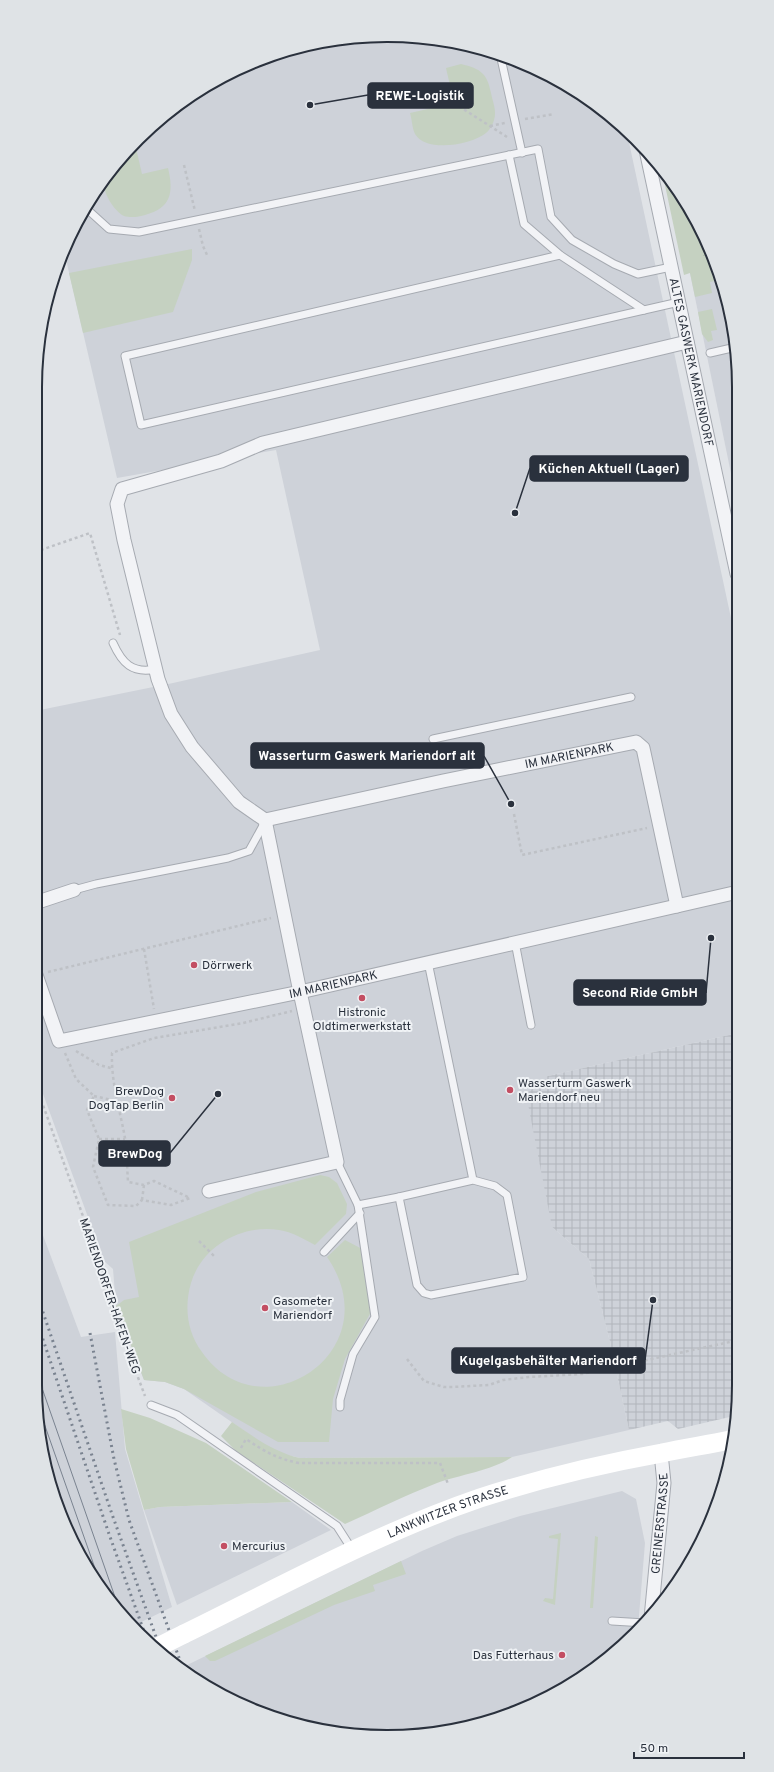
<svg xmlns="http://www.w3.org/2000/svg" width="774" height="1772" font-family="Overpass,sans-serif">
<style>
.built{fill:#ced2d9}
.industrial{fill:url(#industrial-grid)}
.green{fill:#c5d1c1}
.forest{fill:url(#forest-crowns)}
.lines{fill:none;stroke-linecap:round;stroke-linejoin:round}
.lane-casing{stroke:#a6aab1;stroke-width:9}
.street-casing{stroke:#a6aab1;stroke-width:15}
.path{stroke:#bec1c6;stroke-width:2.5;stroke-dasharray:3 3;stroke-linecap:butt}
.lane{stroke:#f2f3f6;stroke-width:7}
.street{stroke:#f2f3f6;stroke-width:13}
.secondary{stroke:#fff;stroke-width:19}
.tram{stroke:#7a8390;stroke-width:1}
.rail{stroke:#7a8390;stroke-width:3;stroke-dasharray:2 4;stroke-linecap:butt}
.secondary-bridge{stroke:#fff;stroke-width:19}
.poi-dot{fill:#c34e62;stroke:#eff2f5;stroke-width:1.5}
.labels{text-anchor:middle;stroke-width:4;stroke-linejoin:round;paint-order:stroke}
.street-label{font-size:12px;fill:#2a313d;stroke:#eff2f5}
.poi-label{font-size:12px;fill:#2a313d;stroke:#eff2f5;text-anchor:start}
.rim{fill:none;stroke:#2a313d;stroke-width:2}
.leader{fill:none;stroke:#2a313d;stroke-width:1.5}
.callout-dot{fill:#2a313d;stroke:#eff2f5;stroke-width:1.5}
.callout{fill:#2a313d;stroke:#2a313d;stroke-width:1.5}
.callout-label{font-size:13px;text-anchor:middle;font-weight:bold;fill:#fff}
</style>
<defs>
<pattern id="industrial-grid" width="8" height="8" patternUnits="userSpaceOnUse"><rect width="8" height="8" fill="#ced2d9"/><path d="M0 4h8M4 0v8" fill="none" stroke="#b1b5bb"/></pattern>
<pattern id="forest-crowns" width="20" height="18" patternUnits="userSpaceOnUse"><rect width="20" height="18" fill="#c5d1c1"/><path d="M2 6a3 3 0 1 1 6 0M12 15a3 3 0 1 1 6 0" fill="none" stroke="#a9b4a7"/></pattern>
</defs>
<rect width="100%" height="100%" fill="#e0e3e7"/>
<g class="built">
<polygon points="364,36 433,38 500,54 583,94 627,133 737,646 738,1033 548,1076 552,1227 589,1259 610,1342 629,1430 512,1457 300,1458 283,1454 266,1446 184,1389 165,1382 144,1380 116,1306 113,1269 104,1261 35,1072 35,711 173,683 320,650 276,450 117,478 64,251 82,211 123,155 173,108 232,71 296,47"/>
<polygon points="716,267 736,341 736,498 690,273"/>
<polygon points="35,1214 81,1337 115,1332 125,1449 172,1607 133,1626 122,1617 82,1561 54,1498 35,1385"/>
<polygon points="622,1491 636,1499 645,1543 638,1628 563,1690 500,1718 433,1734 319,1730 211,1690 183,1667 422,1551 457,1536 520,1516"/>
<polygon points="292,1502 331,1530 177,1605 144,1510 160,1507"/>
</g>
<polygon class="industrial" points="738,1033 739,1385 734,1416 678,1429 668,1421 629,1430 610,1342 589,1259 552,1227 526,1094 548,1076"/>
<g class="green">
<path d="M461 64C481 69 487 73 491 93 493 103 497 111 494 120 493 124 489 131 486 133 471 145 426 153 415 134 412 128 412 119 410 113L454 103 446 68Z"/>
<path d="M136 148 142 174 168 168C174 193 171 208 145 215 139 217 130 218 124 216 114 211 101 191 105 180 106 177 110 173 112 170 119 160 124 150 136 148Z"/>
<polygon points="662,171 712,252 720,280 710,282 712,293 695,297 690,273 684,275"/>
<polygon points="192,249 192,260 173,312 83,333 69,273"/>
<polygon points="712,309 717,330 711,331 713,340 708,342 702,334 698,312"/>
<path d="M320 1175 329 1177 337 1183 347 1204 346 1214 315 1245C304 1239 292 1232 279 1230 242 1224 202 1246 191 1283 184 1307 187 1332 202 1352 261 1437 392 1351 327 1257L345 1240 362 1249 371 1312 345 1359 333 1399 329 1442H278L184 1389 165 1382 144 1380 116 1306 124 1300 139 1297 129 1242 256 1192Z"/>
<polygon points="121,1409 150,1418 206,1443 292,1502 160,1507 144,1510 126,1449"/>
<path d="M232 1422C254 1437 274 1452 300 1458L512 1457C494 1470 460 1475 437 1483 406 1495 376 1510 345 1524L236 1451 221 1436Z"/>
<polygon points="561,1533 555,1605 543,1601 545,1598 553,1599 558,1539 549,1538 549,1536"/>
<polygon points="595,1536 598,1537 593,1608 590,1608"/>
<polygon points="401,1561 406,1574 373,1585 375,1591 334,1605 215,1661 210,1661 205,1656"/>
</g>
<polygon class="forest" points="699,230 712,252 714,259 704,259"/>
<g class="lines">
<defs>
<g id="lane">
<polyline points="500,54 522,153"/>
<polyline points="509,155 524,224 560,255 644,310 679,302"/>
<polyline points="87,204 88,210 109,229 139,232 538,149 551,217 572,240 614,264 638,274 671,267"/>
<polyline points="560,255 125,356 141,425 644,310"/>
<polyline points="710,353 736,347"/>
<path d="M113 643C122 663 132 674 156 669"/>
<polyline points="433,739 631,697"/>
<polyline points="74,890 96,884 228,858 249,851 265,822"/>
<polyline points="515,942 531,1025"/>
<polyline points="428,962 473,1180 495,1186 507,1195 523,1277 431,1295 424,1293 417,1285 399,1197 473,1180"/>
<polyline points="337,1162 358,1205 399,1197"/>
<polyline points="324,1252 360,1213"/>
<polyline points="151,1405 177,1415 337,1526 353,1551"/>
<polyline points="340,1407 340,1400 353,1354 375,1317 358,1205"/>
<polyline points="612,1621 645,1623"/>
</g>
<g id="street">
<path id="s1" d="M646 150 737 574"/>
<path id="s2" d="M265 820 443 781 636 742 643 748 677 906"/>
<polyline points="35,903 74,890"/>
<path id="s3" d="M35 972 59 1041 300 992 738 892"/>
<polyline points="209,1191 337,1162 300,992 265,820 239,802 192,747 171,714 158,679 124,540 117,504 122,489 221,461 263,443 687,342"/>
<path id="s4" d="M651 1618 664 1483 661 1453"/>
</g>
</defs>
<use href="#lane" class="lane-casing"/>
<use href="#street" class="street-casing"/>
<g class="path">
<polyline points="454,103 507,137"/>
<polyline points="525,119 554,114"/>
<polyline points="490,126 505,123"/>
<polyline points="184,165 195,211"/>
<polyline points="199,229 203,246 208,257"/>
<polyline points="35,552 90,533 120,635"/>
<polyline points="514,814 522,855 647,828"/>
<polyline points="144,949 154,1009"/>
<polyline points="48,972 271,918"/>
<polyline points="76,1051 99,1065 111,1068"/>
<path d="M65 1053 76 1079 94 1096 87 1110 99 1139 93 1167 108 1205 136 1206 142 1200 171 1205 190 1198 154 1181 144 1185 128 1182C127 1167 127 1153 125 1138 120 1110 111 1083 112 1053L154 1038 243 1023 292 1011"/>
<polyline points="35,1083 106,1280 109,1300 145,1396"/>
<polyline points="94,1096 116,1101"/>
<polyline points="99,1139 125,1139"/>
<polyline points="142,1200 144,1185"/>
<polyline points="199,1241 215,1257"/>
<polyline points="407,1359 424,1381 444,1387 452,1387 489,1385 503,1380 529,1377 582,1374 739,1340"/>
<path d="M241 1448 246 1439C264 1451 277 1459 299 1463H440L448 1484"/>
</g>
<use href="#lane" class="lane"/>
<use href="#street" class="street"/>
<path class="secondary" id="s5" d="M184 1634C280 1587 378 1533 480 1498 539 1479 601 1464 662 1453 684 1448 707 1445 730 1440"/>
<g class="tram">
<polyline points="35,1368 122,1617"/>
<polyline points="38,1406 103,1591"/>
</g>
<g class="rail">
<polyline points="35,1289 113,1517 160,1648"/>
<polyline points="35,1316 109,1534 146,1637"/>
<polyline points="90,1333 114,1459 129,1520 182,1666"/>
</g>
<polyline class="secondary-bridge" points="158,1647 184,1634"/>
</g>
<g class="poi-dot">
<circle cx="194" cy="965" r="4"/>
<circle cx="362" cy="998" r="4"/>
<circle cx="510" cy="1090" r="4"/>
<circle cx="172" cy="1098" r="4"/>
<circle cx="265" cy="1308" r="4"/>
<circle cx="224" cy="1546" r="4"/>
<circle cx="562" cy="1655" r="4"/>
</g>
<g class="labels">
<g class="street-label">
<text dy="4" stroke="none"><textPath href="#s1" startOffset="217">ALTES GASWERK MARIENDORF</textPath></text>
<text dy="4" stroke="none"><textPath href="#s2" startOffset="311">IM MARIENPARK</textPath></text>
<text dy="4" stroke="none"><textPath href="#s3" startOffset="353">IM MARIENPARK</textPath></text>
<text transform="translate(110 1296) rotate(71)" y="4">MARIENDORFER-HAFEN-WEG</text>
<text dy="4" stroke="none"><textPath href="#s5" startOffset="291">LANKWITZER STRASSE</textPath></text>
<text dy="4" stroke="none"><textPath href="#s4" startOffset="95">GREINERSTRASSE</textPath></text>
</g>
<g class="poi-label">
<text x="202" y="969">Dörrwerk</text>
<text x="362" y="1016" text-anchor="middle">Histronic<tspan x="362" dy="14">Oldtimerwerkstatt</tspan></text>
<text x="518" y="1087">Wasserturm Gaswerk<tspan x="518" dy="14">Mariendorf neu</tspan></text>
<text x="164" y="1095" text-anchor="end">BrewDog<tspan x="164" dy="14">DogTap Berlin</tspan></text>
<text x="273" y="1305">Gasometer<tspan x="273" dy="14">Mariendorf</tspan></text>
<text x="232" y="1550">Mercurius</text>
<text x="554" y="1659" text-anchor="end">Das Futterhaus</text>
</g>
</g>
<path d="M0 0H774V1772H0ZM387 42H387A345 345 0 0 1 732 387V1385A345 345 0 0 1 387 1730H387A345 345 0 0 1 42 1385V387A345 345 0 0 1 387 42Z" fill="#dfe3e6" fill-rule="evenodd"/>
<path class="rim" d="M387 42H387A345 345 0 0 1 732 387V1385A345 345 0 0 1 387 1730H387A345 345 0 0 1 42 1385V387A345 345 0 0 1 387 42Z"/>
<path class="leader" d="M310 105L368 95M515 513L530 468M511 804L484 756M711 938L706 993M218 1094L170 1153M653 1300L645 1360"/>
<g class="callout-dot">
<circle cx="310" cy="105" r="4"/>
<circle cx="515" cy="513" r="4"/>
<circle cx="511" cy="804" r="4"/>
<circle cx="711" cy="938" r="4"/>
<circle cx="218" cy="1094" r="4"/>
<circle cx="653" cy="1300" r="4"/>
</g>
<g class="callout">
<rect x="368" y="83" width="105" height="25" rx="4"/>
<rect x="530" y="456" width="158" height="25" rx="4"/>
<rect x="251" y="743" width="233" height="25" rx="4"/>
<rect x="574" y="980" width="132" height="25" rx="4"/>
<rect x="99" y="1141" width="71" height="25" rx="4"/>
<rect x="452" y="1348" width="193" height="25" rx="4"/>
</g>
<g class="callout-label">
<text x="420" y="100">REWE-Logistik</text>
<text x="609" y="473">Küchen Aktuell (Lager)</text>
<text x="367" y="760">Wasserturm Gaswerk Mariendorf alt</text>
<text x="640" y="997">Second Ride GmbH</text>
<text x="135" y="1158">BrewDog</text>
<text x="548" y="1365">Kugelgasbehälter Mariendorf</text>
</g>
<path d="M634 1752v6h110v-6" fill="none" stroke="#2a313d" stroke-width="2"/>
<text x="640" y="1752" font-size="12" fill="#2a313d" stroke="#eff2f5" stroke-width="3" paint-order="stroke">50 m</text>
</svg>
